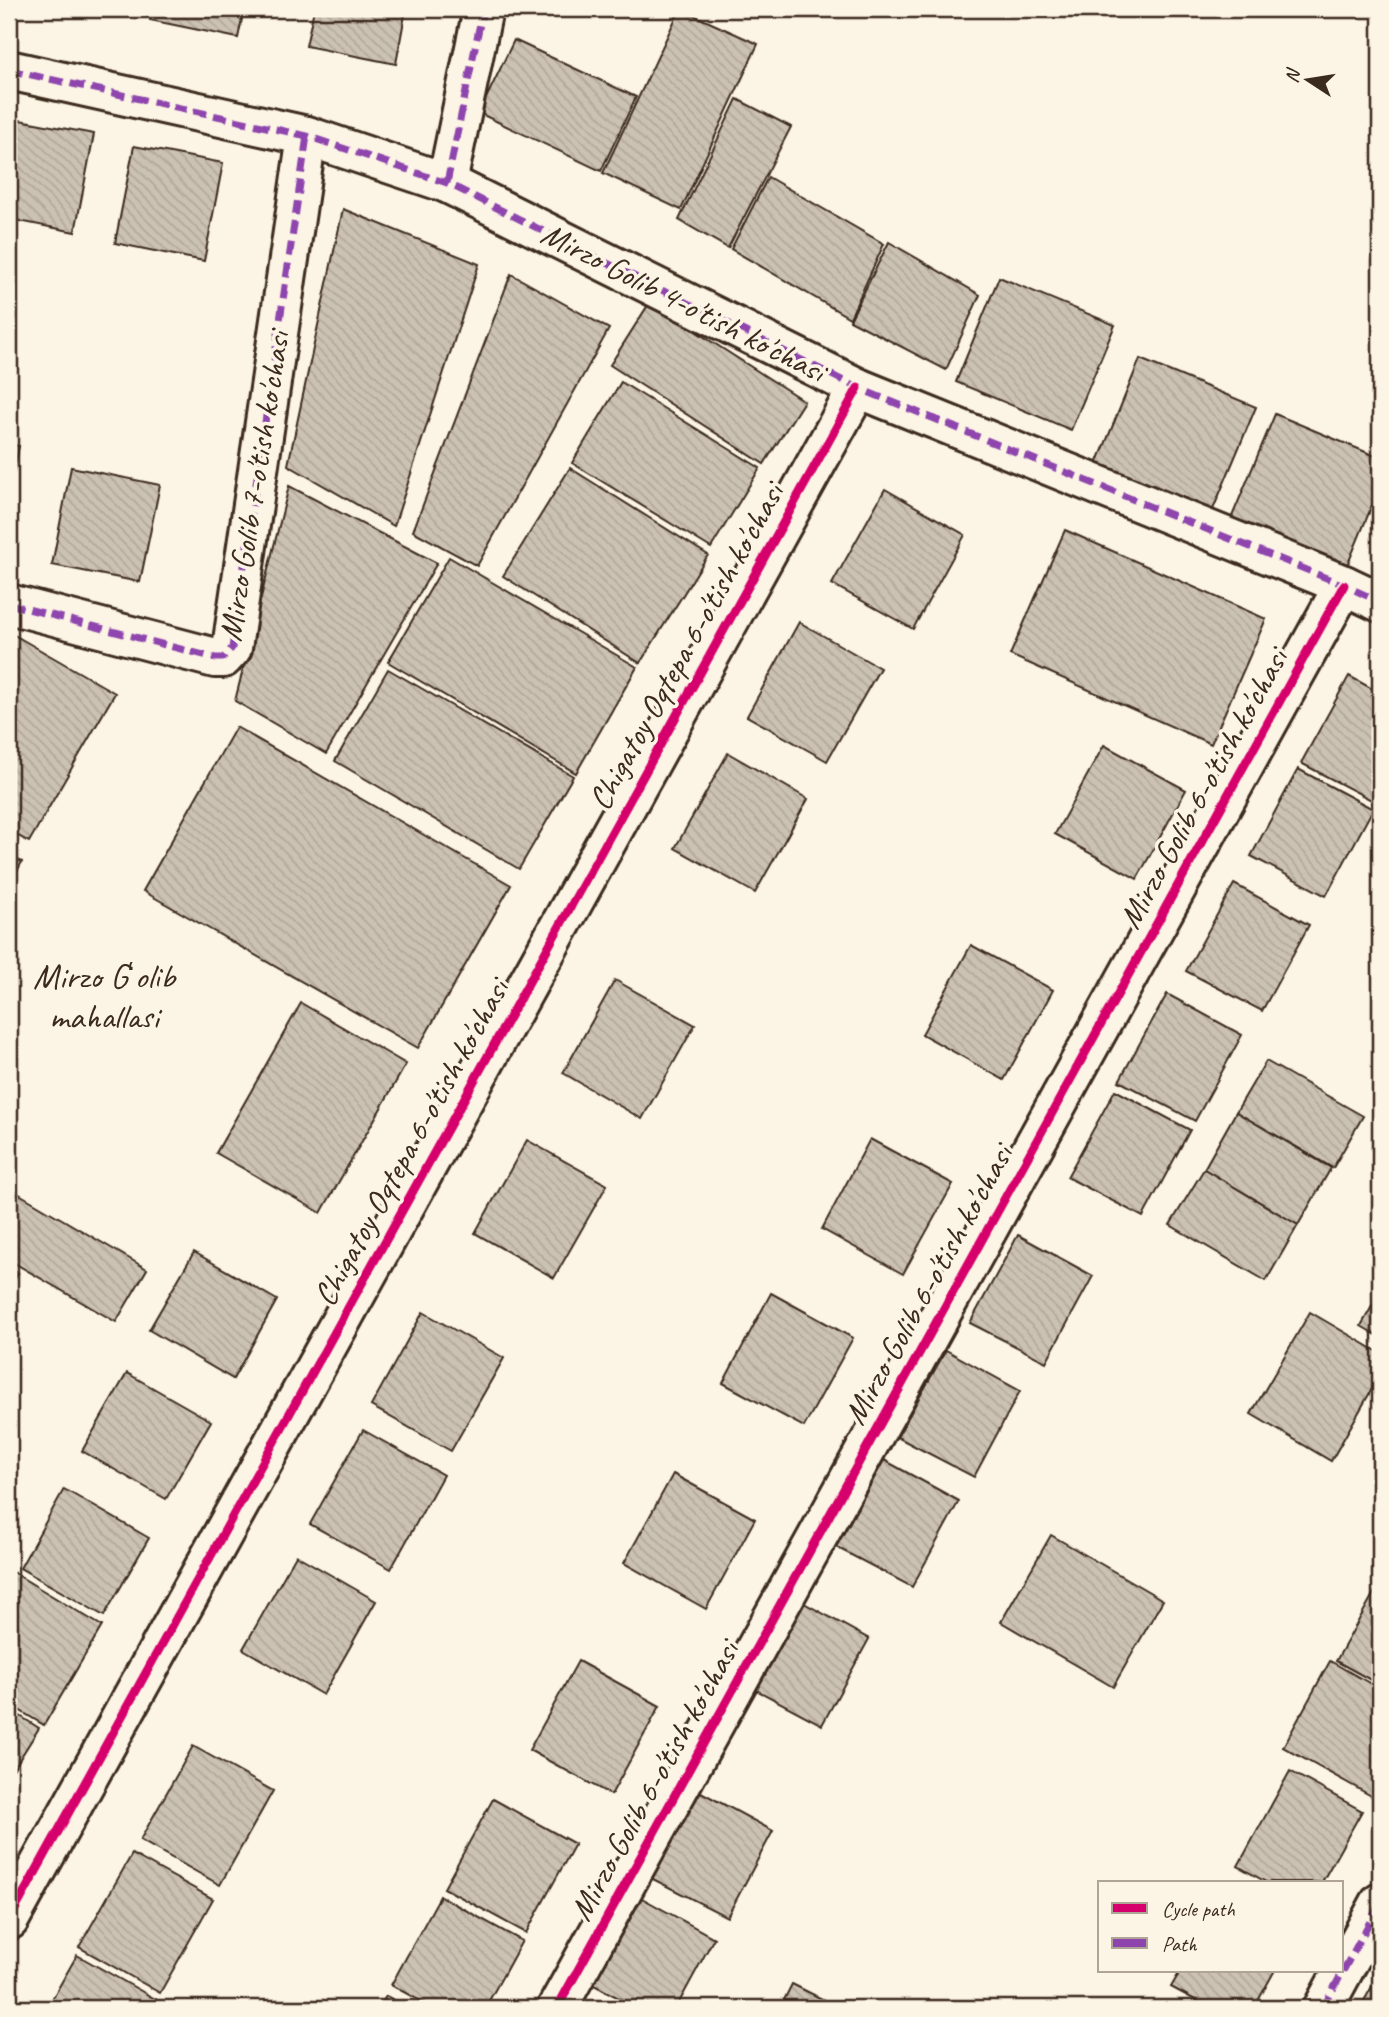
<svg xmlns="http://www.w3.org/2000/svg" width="1389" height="2017" font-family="Caveat,sans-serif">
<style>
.building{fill:url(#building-back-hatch);stroke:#3b2a1e;stroke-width:2}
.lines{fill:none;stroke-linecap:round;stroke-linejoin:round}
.street-casing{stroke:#3b2a1e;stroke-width:44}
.street{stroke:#fcf5e5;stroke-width:38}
.quiet{stroke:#8e44ad;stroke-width:7;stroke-dasharray:14 7;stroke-linecap:butt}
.cycleway-casing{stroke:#fcf5e5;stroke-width:13}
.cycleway{stroke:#d6006c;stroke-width:9}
.labels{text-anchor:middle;stroke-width:7;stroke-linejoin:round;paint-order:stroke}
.street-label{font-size:33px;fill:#3b2a1e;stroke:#fcf5e5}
.neighbourhood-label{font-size:35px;fill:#3b2a1e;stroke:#fcf5e5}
</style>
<defs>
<pattern id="building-back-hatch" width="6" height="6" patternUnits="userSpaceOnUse" patternTransform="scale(1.75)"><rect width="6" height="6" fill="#ccc2b3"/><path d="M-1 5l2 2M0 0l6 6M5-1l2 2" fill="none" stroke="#b0a79a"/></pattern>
</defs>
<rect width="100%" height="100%" fill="#fcf5e5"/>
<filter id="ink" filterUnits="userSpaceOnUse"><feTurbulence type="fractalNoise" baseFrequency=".0143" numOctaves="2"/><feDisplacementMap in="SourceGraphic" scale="14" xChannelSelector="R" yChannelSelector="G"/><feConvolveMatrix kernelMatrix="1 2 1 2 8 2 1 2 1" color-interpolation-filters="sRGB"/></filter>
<g filter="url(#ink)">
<g class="building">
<polygon points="152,9 244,9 238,38 150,20"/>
<polygon points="314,9 406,9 396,64 306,46"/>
<polygon points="680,9 758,44 681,210 603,173"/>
<polygon points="514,40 636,97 601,171 479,113"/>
<polygon points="737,99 791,127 728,248 679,220"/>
<polygon points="9,118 94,134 75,232 9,219"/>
<polygon points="134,146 223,163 204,261 115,243"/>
<polygon points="768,177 884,244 850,318 731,249"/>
<polygon points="343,209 479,264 394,526 288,465"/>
<polygon points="889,242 980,295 946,370 850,320"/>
<polygon points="511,274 609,329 477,566 413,531"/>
<polygon points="999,277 1115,325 1071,430 956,382"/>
<polygon points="650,302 804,401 764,464 610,365"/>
<polygon points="1140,359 1256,407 1212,512 1097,464"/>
<polygon points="621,382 760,468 711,548 572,463"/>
<polygon points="1275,414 1380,458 1380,486 1347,566 1231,519"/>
<polygon points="9,444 19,446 9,495"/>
<polygon points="71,467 160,485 140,582 52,565"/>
<polygon points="570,468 708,555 640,663 503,576"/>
<polygon points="289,486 437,563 326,754 235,701"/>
<polygon points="885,489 965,535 913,629 832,584"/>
<polygon points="1065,530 1266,619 1211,744 1010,655"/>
<polygon points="449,557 637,667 576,773 388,662"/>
<polygon points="799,622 880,668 827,761 747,716"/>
<polygon points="9,632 115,693 29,842 9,831"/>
<polygon points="388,669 573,776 519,869 335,761"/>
<polygon points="1349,676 1380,693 1380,797 1377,803 1301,763"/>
<polygon points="236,727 511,885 418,1048 143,891"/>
<polygon points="1104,745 1186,790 1137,879 1055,834"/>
<polygon points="728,753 808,799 755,893 675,848"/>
<polygon points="1298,769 1373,809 1326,896 1251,856"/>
<polygon points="9,855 22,862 9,886"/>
<polygon points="1234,884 1309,925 1262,1011 1186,971"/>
<polygon points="971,945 1053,990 1004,1080 922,1034"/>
<polygon points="615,980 695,1025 642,1119 563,1073"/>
<polygon points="1167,994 1242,1035 1195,1121 1119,1081"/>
<polygon points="301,1003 406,1064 321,1213 216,1153"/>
<polygon points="1266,1061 1363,1116 1333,1168 1236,1112"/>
<polygon points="1115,1090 1190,1130 1143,1217 1067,1177"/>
<polygon points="1236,1112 1331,1168 1298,1225 1204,1169"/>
<polygon points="870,1139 953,1184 903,1274 822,1229"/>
<polygon points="527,1140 607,1185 554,1278 475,1233"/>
<polygon points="1204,1169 1298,1225 1266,1281 1170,1225"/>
<polygon points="9,1188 147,1269 116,1322 9,1260"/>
<polygon points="1018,1235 1093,1276 1046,1362 970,1323"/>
<polygon points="194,1252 277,1300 233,1379 149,1330"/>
<polygon points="9,1268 18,1273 9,1290"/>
<polygon points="1380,1292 1380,1337 1361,1326"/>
<polygon points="771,1293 853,1338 804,1427 723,1383"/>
<polygon points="423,1312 504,1358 451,1451 371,1406"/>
<polygon points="1310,1312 1380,1353 1380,1375 1331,1461 1251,1414"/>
<polygon points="946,1350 1020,1391 974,1477 897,1437"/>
<polygon points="127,1373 211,1421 166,1499 82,1451"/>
<polygon points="363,1430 443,1475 391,1569 310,1524"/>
<polygon points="884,1460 959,1501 912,1587 836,1547"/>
<polygon points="673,1474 755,1519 706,1609 624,1563"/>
<polygon points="64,1489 149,1538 104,1616 20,1568"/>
<polygon points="1051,1535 1163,1600 1113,1687 1001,1622"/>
<polygon points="296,1555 376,1601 323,1695 243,1649"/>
<polygon points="9,1570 102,1626 44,1725 9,1704"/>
<polygon points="1380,1582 1380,1685 1336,1661"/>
<polygon points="795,1598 869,1639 822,1725 747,1685"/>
<polygon points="578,1661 660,1706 611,1795 529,1750"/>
<polygon points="1330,1661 1380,1689 1380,1789 1375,1798 1283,1747"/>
<polygon points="9,1709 39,1728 9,1776"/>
<polygon points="193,1746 273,1791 220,1885 140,1840"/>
<polygon points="1290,1771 1362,1811 1322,1882 1266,1882 1238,1866"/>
<polygon points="699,1791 773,1831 727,1917 651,1878"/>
<polygon points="493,1799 575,1844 526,1933 444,1888"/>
<polygon points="132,1854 213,1899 160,1993 79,1947"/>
<polygon points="440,1896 522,1941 485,2008 433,2008 391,1985"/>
<polygon points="640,1897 714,1938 676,2008 638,2008 592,1984"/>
<polygon points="77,1955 157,2000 152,2008 47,2008"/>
<polygon points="1181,1970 1275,1970 1254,2008 1210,2008 1171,1987"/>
<polygon points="1380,1972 1380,2008 1360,2008"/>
<polygon points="792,1984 840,2008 780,2008"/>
<polygon points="386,1996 409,2008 379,2008"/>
<polygon points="583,2000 598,2008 579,2008"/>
</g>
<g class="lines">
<defs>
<g id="street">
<polyline points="9,70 307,136 447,183 858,388 1344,585 1380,602"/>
<polyline points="447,183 483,9"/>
<polyline points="9,604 215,658 223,658 232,648 307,136"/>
<polyline points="9,1920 858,388"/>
<polyline points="557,2008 1344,585"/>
<polyline points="1323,2008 1380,1903"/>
</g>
</defs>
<use href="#street" class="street-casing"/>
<use href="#street" class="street"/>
<g class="quiet">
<polyline points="9,70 307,136 447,183 858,388 1344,585 1380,602"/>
<polyline points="447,183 483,9"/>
<polyline points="9,604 215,658 223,658 232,648 307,136"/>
<polyline points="1323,2008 1380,1903"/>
</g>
<defs>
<g id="cycleway">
<polyline points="9,1920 858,388"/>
<polyline points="557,2008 1344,585"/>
</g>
</defs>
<use href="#cycleway" class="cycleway-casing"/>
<use href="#cycleway" class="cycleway"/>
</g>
</g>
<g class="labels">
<g class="street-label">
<text transform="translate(684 301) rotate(27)" y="12">Mirzo Golib 4-o'tish ko'chasi</text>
<text transform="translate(253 486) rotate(-81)" y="12">Mirzo Golib 7-o'tish ko'chasi</text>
<text transform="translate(685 646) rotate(-61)" y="12">Chigatoy Oqtepa 6-o'tish ko'chasi</text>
<text transform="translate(1202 788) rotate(-61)" y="12">Mirzo Golib 6-o'tish ko'chasi</text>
<text transform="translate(410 1142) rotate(-61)" y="12">Chigatoy Oqtepa 6-o'tish ko'chasi</text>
<text transform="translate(927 1284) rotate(-61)" y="12">Mirzo Golib 6-o'tish ko'chasi</text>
<text transform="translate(653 1780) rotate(-61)" y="12">Mirzo Golib 6-o'tish ko'chasi</text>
</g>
<g class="neighbourhood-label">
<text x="104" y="988">Mirzo Gʻolib<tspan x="104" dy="40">mahallasi</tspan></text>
</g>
</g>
<rect width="1389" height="2017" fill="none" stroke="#fcf5e5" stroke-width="35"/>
<rect x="18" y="18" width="1354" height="1982" fill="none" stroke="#3b2a1e" stroke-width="2.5" filter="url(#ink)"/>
<rect x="1098" y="1881" width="245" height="91" fill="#fcf5e5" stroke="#afa495" stroke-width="2"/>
<rect x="1112" y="1903" width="35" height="10" fill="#d6006c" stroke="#afa495" stroke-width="2"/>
<text x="1162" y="1916" font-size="21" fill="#3b2a1e">Cycle path</text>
<rect x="1112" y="1938" width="35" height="10" fill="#8e44ad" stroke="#afa495" stroke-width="2"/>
<text x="1162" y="1951" font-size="21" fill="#3b2a1e">Path</text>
<g transform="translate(1308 80) rotate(282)" stroke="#fcf5e5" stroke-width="5" paint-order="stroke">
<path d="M0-5L12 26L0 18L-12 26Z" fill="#3b2a1e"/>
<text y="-10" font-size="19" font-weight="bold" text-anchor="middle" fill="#3b2a1e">N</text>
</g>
</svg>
